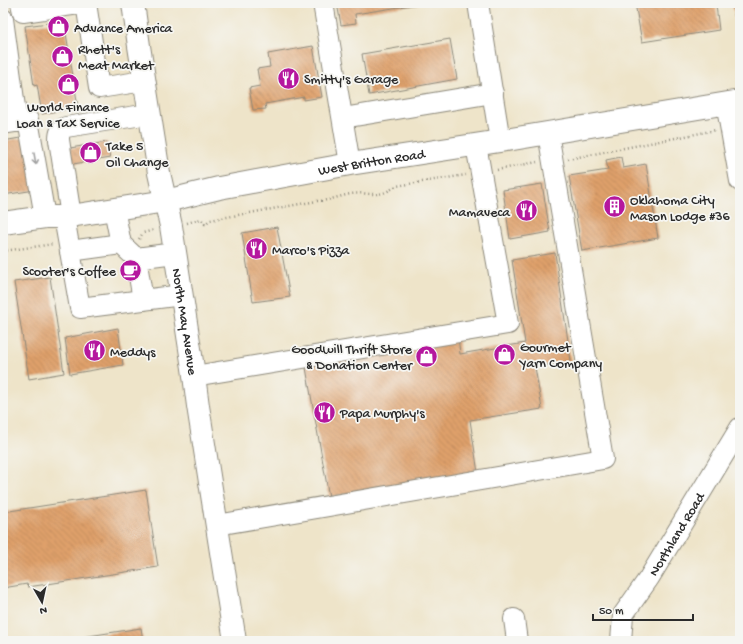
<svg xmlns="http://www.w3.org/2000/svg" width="743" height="644" font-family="'Gochi Hand',sans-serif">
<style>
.building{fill:url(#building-back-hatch)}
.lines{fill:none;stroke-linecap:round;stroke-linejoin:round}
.minor-casing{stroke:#8c887a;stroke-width:22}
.major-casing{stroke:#8c887a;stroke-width:24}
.path{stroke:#8c887a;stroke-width:2.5;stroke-dasharray:1 3;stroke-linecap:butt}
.minor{stroke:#fff;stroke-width:20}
.major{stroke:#fff;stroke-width:22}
.oneway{stroke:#a0a0a0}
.labels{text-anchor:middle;stroke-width:3.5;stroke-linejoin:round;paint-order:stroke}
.poi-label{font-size:14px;fill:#2b2b2b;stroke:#f6f6f2;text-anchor:start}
.street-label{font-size:14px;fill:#2b2b2b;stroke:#f6f6f2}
</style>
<defs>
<pattern id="building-back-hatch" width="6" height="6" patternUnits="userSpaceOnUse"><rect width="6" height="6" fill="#dfa06b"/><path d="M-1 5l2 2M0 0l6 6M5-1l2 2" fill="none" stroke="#b58358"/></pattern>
</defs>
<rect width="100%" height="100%" fill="#f6f6f2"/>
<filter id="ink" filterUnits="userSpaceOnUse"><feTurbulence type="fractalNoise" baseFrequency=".025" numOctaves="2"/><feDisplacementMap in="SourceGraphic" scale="8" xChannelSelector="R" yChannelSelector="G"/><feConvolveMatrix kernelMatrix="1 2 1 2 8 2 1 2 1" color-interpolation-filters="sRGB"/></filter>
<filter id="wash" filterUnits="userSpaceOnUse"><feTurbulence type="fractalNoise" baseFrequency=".012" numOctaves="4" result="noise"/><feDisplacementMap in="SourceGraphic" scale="16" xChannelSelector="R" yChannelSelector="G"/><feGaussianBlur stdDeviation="0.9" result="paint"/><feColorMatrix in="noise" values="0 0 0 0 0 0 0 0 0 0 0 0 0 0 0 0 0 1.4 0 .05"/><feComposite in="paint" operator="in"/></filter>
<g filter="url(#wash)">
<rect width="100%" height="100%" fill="#eee4c9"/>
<g id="blocks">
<g class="building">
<polygon points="337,3 419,3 419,4 355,14 356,23 341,25"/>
<polygon points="635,3 718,3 716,5 719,30 642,42"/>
<polygon points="732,3 740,3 740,24 736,25"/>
<polygon points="64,21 78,107 42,114 37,85 34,86 25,26"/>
<polygon points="450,39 457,79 369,95 362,54"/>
<polygon points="313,46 322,97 304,100 304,97 265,104 266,109 253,110 249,88 260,86 257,69 270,67 268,54"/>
<polygon points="26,137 35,190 3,195 3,141"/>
<polygon points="107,142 110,158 73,164 70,148"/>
<polygon points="621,157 623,168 646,164 658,238 582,251 569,176 608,170 606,160"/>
<polygon points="542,184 550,232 510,239 503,190"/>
<polygon points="277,227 290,297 253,302 242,233"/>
<polygon points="555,253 571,361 535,367 542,409 470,420 478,473 329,497 305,362 458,337 460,354 525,343 512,260"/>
<polygon points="50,277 64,373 29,379 14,282"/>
<polygon points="118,328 123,365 70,374 65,338"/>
<polygon points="146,490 158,567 28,587 27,584 3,588 3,512"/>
<polygon points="141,628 143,641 62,641 62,640"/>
</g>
</g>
</g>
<g filter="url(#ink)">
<use href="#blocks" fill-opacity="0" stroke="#8c887a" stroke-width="1"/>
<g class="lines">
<defs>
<g id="minor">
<polyline points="21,3 23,12 86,3 99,88 144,81"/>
<polyline points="323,3 350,164"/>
<polyline points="478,3 500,141"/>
<polyline points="3,19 17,122"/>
<polyline points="726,103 740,181"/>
<polyline points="343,118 493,93"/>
<polyline points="3,124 28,120 45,217"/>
<polyline points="114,209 121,244 136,258"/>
<path d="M71 216 59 140C59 133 60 130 66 127L149 114"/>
<polyline points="64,217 80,308 182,295"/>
<polyline points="70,251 121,244"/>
<polyline points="143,300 136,258 175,253"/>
<polyline points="194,376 508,324 476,145"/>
<polyline points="217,525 603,459 548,133"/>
<polyline points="514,619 517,641"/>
<path id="s1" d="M621 641 623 615 649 578 740 428"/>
</g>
<g id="major">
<path id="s2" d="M133 3 139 46 159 173 171 226 193 368 198 406 235 641"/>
<path id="s3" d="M3 223 45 217H64L166 201 219 188 350 164 500 141 740 101"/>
</g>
</defs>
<use href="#minor" class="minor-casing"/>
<use href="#major" class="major-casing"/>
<g class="path">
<polyline points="568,159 716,130"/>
<polyline points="497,170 537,162"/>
<path d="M187 223 201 219 205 224 210 220 317 201C329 201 339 196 351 194 370 191 377 200 396 186L466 175"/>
<polyline points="139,239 143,233 154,230"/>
<polyline points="3,251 54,244"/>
</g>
<use href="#minor" class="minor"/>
<use href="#major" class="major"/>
</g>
<defs><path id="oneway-shaft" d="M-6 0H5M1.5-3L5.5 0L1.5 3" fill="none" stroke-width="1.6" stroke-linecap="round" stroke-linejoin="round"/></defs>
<use class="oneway" href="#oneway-shaft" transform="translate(35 159) rotate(80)"/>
</g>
<defs>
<symbol id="shop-disc" viewBox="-11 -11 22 22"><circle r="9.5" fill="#b5179e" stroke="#f6f6f2"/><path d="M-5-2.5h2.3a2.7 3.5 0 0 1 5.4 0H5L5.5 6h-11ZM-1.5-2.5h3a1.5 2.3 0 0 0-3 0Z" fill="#fff"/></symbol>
<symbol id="restaurant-disc" viewBox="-11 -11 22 22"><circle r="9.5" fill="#b5179e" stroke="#f6f6f2"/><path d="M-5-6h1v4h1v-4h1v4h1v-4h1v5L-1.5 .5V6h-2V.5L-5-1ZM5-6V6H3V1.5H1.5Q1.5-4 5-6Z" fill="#fff"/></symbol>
<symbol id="building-disc" viewBox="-11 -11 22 22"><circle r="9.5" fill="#b5179e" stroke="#f6f6f2"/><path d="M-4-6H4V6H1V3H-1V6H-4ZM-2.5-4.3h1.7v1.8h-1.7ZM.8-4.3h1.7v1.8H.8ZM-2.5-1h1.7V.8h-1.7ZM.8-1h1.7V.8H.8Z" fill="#fff"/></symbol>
<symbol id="cafe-disc" viewBox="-11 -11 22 22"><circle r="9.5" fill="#b5179e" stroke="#f6f6f2"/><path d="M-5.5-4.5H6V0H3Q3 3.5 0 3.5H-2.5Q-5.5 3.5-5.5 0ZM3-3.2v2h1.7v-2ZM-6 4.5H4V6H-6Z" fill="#fff"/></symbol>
</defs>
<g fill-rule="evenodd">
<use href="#shop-disc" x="46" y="14" width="25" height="25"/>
<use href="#shop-disc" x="50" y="44" width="25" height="25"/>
<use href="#restaurant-disc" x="276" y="66" width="25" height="25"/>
<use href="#shop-disc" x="56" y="72" width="25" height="25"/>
<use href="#shop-disc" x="78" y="140" width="25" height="25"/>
<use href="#building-disc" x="602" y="194" width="25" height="25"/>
<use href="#restaurant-disc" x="514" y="198" width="25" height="25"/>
<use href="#restaurant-disc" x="244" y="236" width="25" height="25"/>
<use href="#cafe-disc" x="118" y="258" width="25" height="25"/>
<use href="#restaurant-disc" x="82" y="338" width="25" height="25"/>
<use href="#shop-disc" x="492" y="342" width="25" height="25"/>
<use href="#shop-disc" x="414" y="344" width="25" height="25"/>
<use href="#restaurant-disc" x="312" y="400" width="25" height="25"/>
</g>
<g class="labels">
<g class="poi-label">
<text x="74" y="32">Advance America</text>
<text x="78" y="53">Rhett's<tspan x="78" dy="16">Meat Market</tspan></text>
<text x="304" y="83">Smitty's Garage</text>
<text x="68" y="111" text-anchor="middle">World Finance<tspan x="68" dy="16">Loan &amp; Tax Service</tspan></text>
<text x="106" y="150">Take 5<tspan x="106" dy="16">Oil Change</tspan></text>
<text x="630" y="204">Oklahoma City<tspan x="630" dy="16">Mason Lodge #36</tspan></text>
<text x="510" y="216" text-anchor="end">Mamaveca</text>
<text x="272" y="254">Marco's Pizza</text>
<text x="116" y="275" text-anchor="end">Scooter's Coffee</text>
<text x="520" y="351">Gourmet<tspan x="520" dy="16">Yarn Company</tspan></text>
<text x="412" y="353" text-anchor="end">Goodwill Thrift Store<tspan x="412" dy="16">&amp; Donation Center</tspan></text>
<text x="110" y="356">Meddys</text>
<text x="340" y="417">Papa Murphy's</text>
</g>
<g class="street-label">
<text dy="5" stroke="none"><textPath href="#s3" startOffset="374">West Britton Road</textPath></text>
<text dy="5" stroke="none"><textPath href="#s2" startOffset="323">North May Avenue</textPath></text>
<text dy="5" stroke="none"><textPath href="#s1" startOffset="123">Northland Road</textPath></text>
</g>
</g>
<rect width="743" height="644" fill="none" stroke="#f6f6f2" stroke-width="16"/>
<g transform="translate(42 602) rotate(171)" stroke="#f6f6f2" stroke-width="3" paint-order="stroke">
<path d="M0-3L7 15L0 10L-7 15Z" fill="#2b2b2b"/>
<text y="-6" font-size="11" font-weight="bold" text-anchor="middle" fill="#2b2b2b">N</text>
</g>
<path d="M593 614v6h100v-6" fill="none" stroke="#2b2b2b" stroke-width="2"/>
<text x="599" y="614" font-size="12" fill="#2b2b2b" stroke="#f6f6f2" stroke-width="3" paint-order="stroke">50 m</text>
</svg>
